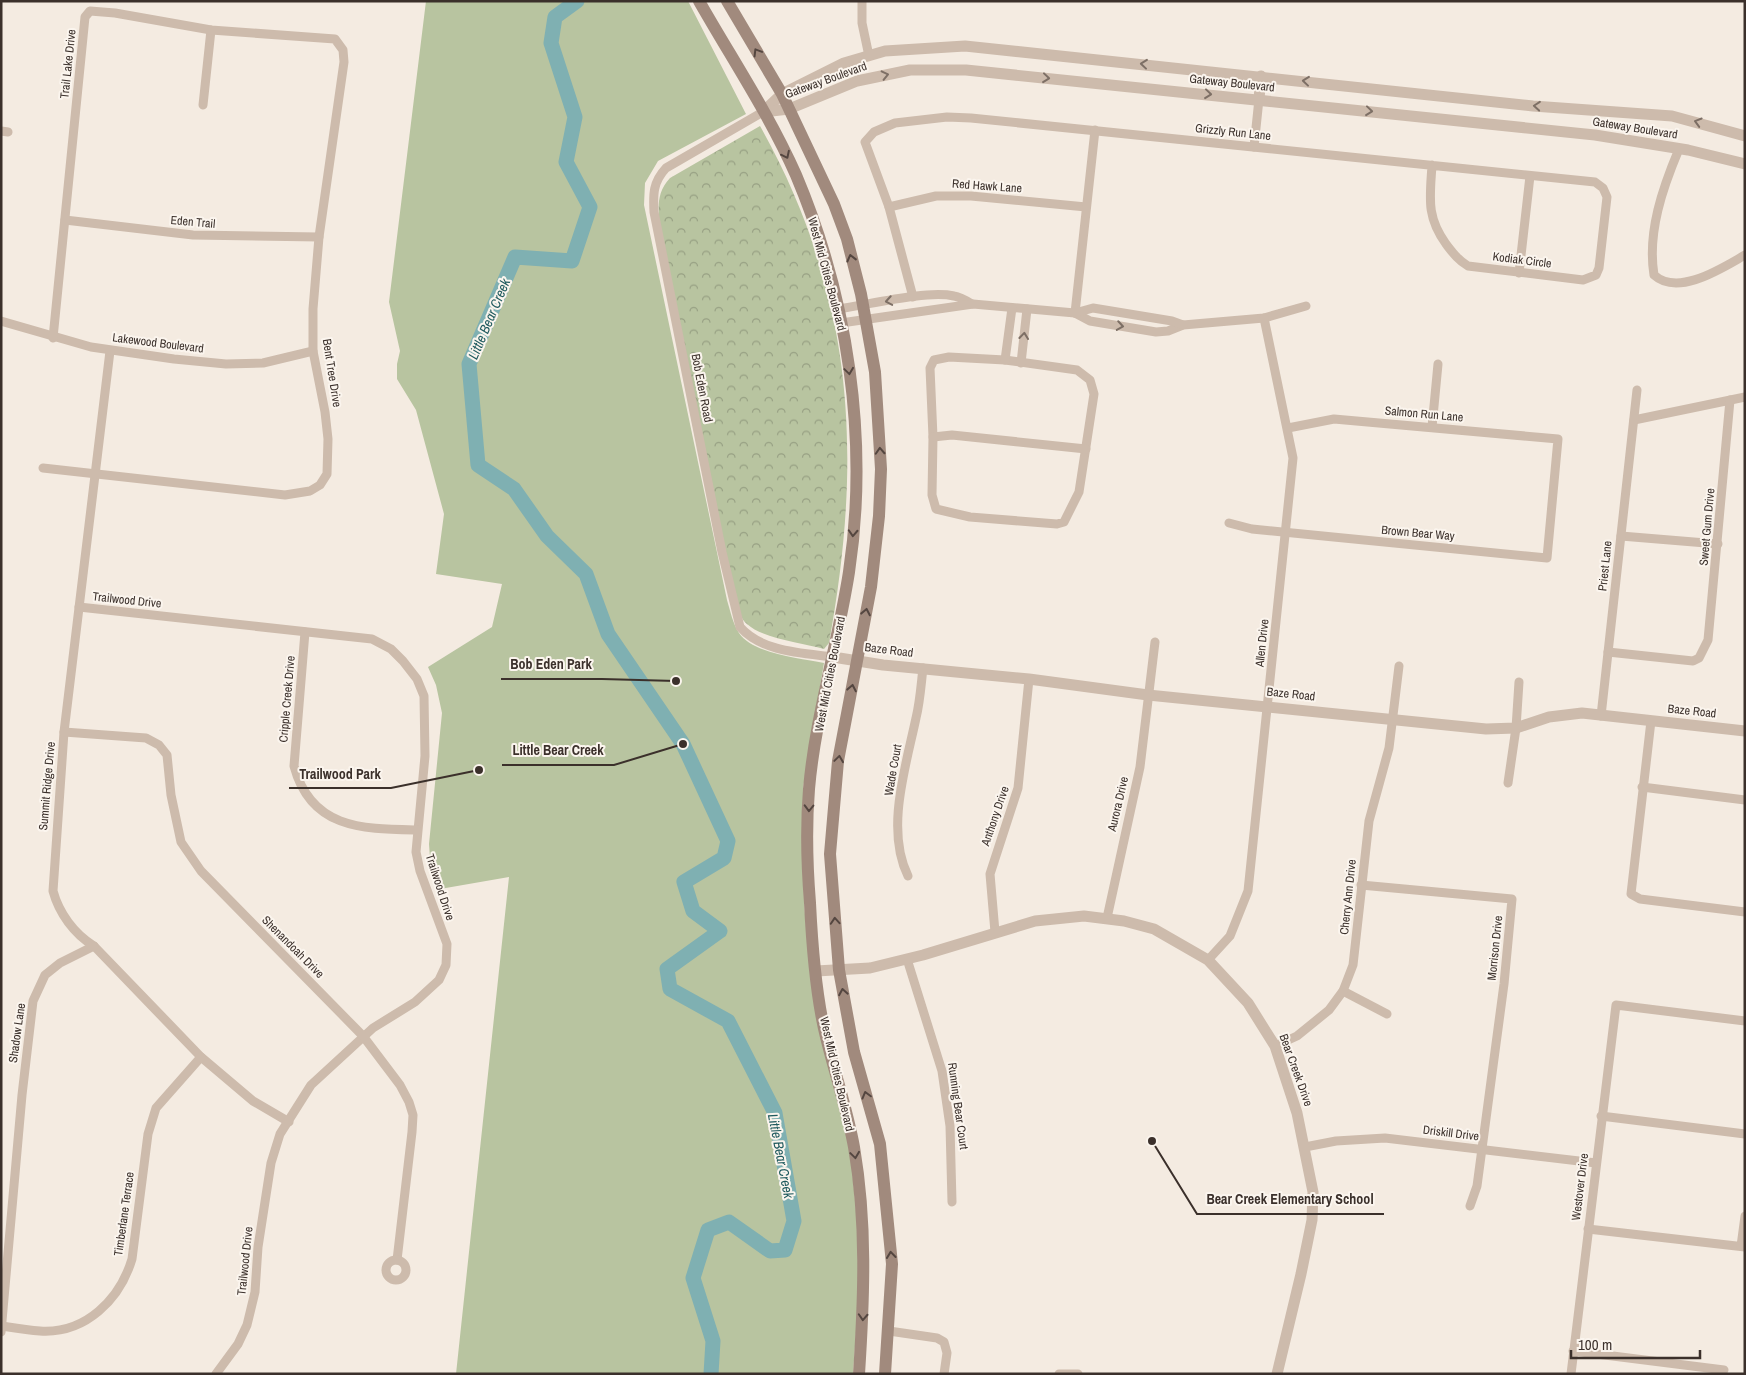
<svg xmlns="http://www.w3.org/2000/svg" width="1746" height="1375" font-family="'Archivo Narrow',sans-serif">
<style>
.forest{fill:url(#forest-crowns)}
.green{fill:#b8c4a0}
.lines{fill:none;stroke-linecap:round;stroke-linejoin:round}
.river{stroke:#7fb0b2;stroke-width:15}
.minor{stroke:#cdbbac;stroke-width:9}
.tertiary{stroke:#cdbbac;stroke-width:11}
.secondary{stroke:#a18a7d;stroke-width:12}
.oneway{stroke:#544640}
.oneway2{stroke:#7d6f65}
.labels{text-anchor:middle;stroke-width:4;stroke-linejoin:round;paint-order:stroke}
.street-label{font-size:12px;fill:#3b302b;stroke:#fbf5ee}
.water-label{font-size:14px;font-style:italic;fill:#1f5a5e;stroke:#fbf5ee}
.leader{fill:none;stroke:#3b302b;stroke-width:2}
.callout-dot{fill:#3b302b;stroke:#fbf5ee;stroke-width:2}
.callout-label{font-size:14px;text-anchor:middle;font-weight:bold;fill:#3b302b;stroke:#fbf5ee;stroke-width:4;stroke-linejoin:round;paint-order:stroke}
</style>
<defs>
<pattern id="forest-crowns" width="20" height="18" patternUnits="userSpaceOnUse" patternTransform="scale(1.25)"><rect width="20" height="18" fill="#b8c4a0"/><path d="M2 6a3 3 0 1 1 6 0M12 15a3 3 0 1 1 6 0" fill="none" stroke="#97a083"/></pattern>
</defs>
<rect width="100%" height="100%" fill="#f4ebe1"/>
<path class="forest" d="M760 126C855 295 863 456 829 643L824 649C803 643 763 639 747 624 741 619 739 612 736 604L659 220C658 203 658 191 670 178Z"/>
<path class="green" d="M426 1H688L746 114 658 161 645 183 644 205 727 600C730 610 733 624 739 633 753 654 800 658 824 663L803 788 804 903 810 971 850 1148 861 1263 853 1374H456L509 877 440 889 430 858 429 844 442 713 436 685 428 667 492 627 502 584 436 574 444 514 416 410 397 379V364L400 351 389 302Z"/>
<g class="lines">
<polyline class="river" points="577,1 555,17 551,43 575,117 566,162 590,207 572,261 515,257 469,364 478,465 514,489 547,536 586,574 608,634 683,744 728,841 724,858 684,882 693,911 720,931 667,969 670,989 728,1021 775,1113 794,1221 785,1250 770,1251 729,1222 708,1230 693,1278 713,1341 711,1374"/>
<g class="minor">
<polyline points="862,1 862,23 869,56"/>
<polyline points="203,105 211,30"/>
<path d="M763 112 666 168C653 182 653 194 654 212L722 552 740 627C762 652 802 653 833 657"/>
<polyline points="1,131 8,132"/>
<polyline points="1254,147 1259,99"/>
<path d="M1679 149C1663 187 1647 232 1654 275 1678 297 1722 268 1745 255"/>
<polyline points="889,207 936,196 971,196 1086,207"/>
<polyline points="65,220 193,235 319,237"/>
<polyline points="1519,273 1530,176"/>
<path d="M913 297 889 207 865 142 874 132 895 123 947 117 971 118 1595 182 1603 188 1607 197 1599 268 1596 275 1583 280 1468 266C1458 260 1453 253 1446 244 1426 216 1430 198 1432 165"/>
<path d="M838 309C868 305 926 290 954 296 960 297 967 301 972 304"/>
<polyline points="1075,313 1090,321 1156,332 1168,331 1183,325 1264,318 1306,306"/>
<polyline points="1075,313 1095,130"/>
<polyline points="1,321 91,347 174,359 226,364 263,363 313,351"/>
<polyline points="841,323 973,304 1075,313 1093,308 1172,321 1183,325"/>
<path d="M110 351 64 732 53 891C59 913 74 934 94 946L201 1057 253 1101 289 1122"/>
<polygon points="949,357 1005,360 1077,370 1090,380 1094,394 1079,492 1064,522 1057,524 970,517 936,509 932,495 933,437 930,368 934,360"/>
<polyline points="1005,360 1012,308"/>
<polyline points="1021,363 1027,309"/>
<polyline points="1634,420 1745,397"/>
<polyline points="1432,427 1438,364"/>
<polyline points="933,437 952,435 1086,449"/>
<polyline points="43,468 285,495 310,491 320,485 327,474 328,439 325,412 313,351 313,309 319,237 344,62 343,50 335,39 211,30 115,13 90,11 85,17 53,338"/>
<polyline points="1229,523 1252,529 1547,558 1558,439 1334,419 1288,428"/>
<polyline points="1621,536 1718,544"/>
<polyline points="79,607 372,639 391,649 403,661 417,679 424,696 425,756 416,852 420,871 447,944 446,965 439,980 415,1002 373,1028 311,1085 280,1134 271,1163 258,1247 255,1292 247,1325 238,1344 216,1374"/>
<path d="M305 632 294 766C311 829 362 829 417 830"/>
<polyline points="1608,652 1693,661 1699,658 1708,640 1730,400"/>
<polyline points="1601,716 1637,390"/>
<polyline points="1651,721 1631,894 1640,899 1745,912"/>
<polyline points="64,732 146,738 159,745 167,755 171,795 181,842 201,871 363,1036 400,1085 409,1102 413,1115 412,1132 397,1260"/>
<polyline points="1508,783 1516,728 1519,682"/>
<polyline points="1642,787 1745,800"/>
<path d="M908 876C885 830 906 766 916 718 920 702 921 685 923 668"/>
<polyline points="1361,885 1512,899 1504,984 1477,1186 1470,1206"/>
<polyline points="1107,918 1140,767 1155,642"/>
<polyline points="995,932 990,874 1018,788 1029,679"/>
<polyline points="907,959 942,1071 950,1126 952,1202"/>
<polyline points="1208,960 1230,936 1248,891 1293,458 1264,318"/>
<polyline points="1343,991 1387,1014"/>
<polyline points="1275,1046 1297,1036 1329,1010 1343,991 1353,965 1369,821 1389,748 1399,666"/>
<polyline points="1601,1116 1745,1134"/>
<polyline points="1305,1147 1336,1141 1385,1138 1596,1163"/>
<polyline points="1588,1229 1745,1247"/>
<polyline points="1741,1246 1745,1216"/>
<circle cx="396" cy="1270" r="10"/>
<path d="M2 1326C15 1328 27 1330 40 1331 86 1334 120 1299 132 1259L148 1134 156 1108 201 1057"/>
<polyline points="889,1331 937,1338 944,1342 947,1353 944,1374"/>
<polyline points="1,1332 22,1095 33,1001 45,975 60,963 94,946"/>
<polyline points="1573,1351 1724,1370"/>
<polyline points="1059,1374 1078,1374"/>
<polyline points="1571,1374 1616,1005 1745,1021"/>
</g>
<g class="tertiary">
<polyline points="1259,99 1261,76"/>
<polyline points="763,112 782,94 844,63 885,51 965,46 1533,106 1672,116 1745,136"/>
<polyline points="763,112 789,109 857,81 910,70 966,70 1595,135 1688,150 1745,164"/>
<polyline points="833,657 883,665 1029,679 1148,695 1486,729 1516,728 1549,717 1582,713 1745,731"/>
<polyline points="816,971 870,968 923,955 1035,921 1084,916 1124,921 1154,929 1208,960 1248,1003 1275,1046 1297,1113 1313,1192 1312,1220 1301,1274 1277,1374"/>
</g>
<g class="secondary">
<path d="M699 1C732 59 769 114 796 175 848 298 869 440 849 572 838 643 815 718 809 789 806 826 807 866 810 903 812 944 816 997 826 1037 835 1074 847 1109 854 1147 867 1223 864 1297 859 1374"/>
<polyline points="727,1 782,94 834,204 847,239 861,294 875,372 881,469 879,516 871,587 838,761 830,854 839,970 854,1052 880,1144 892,1264 885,1374"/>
</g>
</g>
<defs><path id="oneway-chevron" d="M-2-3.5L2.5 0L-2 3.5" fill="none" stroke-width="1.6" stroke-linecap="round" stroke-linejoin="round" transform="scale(1.25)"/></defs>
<g class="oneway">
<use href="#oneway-chevron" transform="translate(757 52) rotate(-121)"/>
<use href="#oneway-chevron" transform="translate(786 155) rotate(64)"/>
<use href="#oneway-chevron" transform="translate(851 258) rotate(-104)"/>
<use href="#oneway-chevron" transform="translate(849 371) rotate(82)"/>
<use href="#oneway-chevron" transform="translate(880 451) rotate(-93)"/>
<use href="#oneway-chevron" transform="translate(853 533) rotate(93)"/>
<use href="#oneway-chevron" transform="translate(866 612) rotate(-79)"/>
<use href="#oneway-chevron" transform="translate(852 688) rotate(-79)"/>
<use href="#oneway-chevron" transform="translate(839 759) rotate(-82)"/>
<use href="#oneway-chevron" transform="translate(809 808) rotate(91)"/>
<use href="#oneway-chevron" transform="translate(835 921) rotate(-94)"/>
<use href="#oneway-chevron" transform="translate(843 992) rotate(-100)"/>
<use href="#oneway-chevron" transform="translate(866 1095) rotate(-105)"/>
<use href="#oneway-chevron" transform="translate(855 1155) rotate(82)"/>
<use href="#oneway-chevron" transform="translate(891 1255) rotate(-96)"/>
<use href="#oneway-chevron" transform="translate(863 1317) rotate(93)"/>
</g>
<g class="oneway2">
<use href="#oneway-chevron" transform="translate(1144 64) rotate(-174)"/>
<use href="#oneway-chevron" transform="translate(885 75) rotate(-13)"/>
<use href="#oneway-chevron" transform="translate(1046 78) rotate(6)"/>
<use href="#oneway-chevron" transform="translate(1306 81) rotate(-174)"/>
<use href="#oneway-chevron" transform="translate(1208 94) rotate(6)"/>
<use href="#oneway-chevron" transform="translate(1537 106) rotate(-175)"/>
<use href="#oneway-chevron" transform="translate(1369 111) rotate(6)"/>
<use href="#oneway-chevron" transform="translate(1698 122) rotate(-164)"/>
<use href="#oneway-chevron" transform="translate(889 301) rotate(170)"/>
<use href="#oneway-chevron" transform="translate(1120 326) rotate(9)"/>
<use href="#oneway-chevron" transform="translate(1024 336) rotate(-84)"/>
</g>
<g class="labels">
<g class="street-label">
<text transform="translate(68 64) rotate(-84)" y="4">Trail Lake Drive</text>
<text transform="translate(826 80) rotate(-20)" y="4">Gateway Boulevard</text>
<text transform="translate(1232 83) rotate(6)" y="4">Gateway Boulevard</text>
<text transform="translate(1635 128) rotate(9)" y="4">Gateway Boulevard</text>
<text transform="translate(1233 132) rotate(6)" y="4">Grizzly Run Lane</text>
<text transform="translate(987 186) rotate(4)" y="4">Red Hawk Lane</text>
<text transform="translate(193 222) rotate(5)" y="4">Eden Trail</text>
<text transform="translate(1522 260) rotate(7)" y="4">Kodiak Circle</text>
<text transform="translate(827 274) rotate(75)" y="4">West Mid Cities Boulevard</text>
<text transform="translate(158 343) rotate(7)" y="4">Lakewood Boulevard</text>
<text transform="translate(332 373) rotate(81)" y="4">Bent Tree Drive</text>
<text transform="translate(702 388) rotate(79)" y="4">Bob Eden Road</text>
<text transform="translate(1424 414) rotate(5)" y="4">Salmon Run Lane</text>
<text transform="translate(1707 527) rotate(-85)" y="4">Sweet Gum Drive</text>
<text transform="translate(1418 533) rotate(5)" y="4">Brown Bear Way</text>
<text transform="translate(1605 566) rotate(-84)" y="4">Priest Lane</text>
<text transform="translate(127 600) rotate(6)" y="4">Trailwood Drive</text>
<text transform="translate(1262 643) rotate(-84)" y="4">Allen Drive</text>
<text transform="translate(889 650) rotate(7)" y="4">Baze Road</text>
<text transform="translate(830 674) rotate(-79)" y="4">West Mid Cities Boulevard</text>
<text transform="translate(1291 694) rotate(6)" y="4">Baze Road</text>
<text transform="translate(287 699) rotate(-85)" y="4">Cripple Creek Drive</text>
<text transform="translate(1692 711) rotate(6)" y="4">Baze Road</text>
<text transform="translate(893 770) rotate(-80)" y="4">Wade Court</text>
<text transform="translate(47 786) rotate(-85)" y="4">Summit Ridge Drive</text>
<text transform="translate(1118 804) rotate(-77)" y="4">Aurora Drive</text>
<text transform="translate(995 816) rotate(-71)" y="4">Anthony Drive</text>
<text transform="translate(440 887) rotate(72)" y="4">Trailwood Drive</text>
<text transform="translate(1348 897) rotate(-84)" y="4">Cherry Ann Drive</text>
<text transform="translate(293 947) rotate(45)" y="4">Shenandoah Drive</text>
<text transform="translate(1495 948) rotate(-84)" y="4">Morrison Drive</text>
<text transform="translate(17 1033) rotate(-82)" y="4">Shadow Lane</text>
<text transform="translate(1296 1070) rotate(70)" y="4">Bear Creek Drive</text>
<text transform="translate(837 1074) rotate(77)" y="4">West Mid Cities Boulevard</text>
<text transform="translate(958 1106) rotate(82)" y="4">Running Bear Court</text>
<text transform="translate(1451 1133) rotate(7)" y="4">Driskill Drive</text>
<text transform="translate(1580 1187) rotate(-83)" y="4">Westover Drive</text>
<text transform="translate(124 1214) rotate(-82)" y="4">Timberlane Terrace</text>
<text transform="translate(245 1261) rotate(-84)" y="4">Trailwood Drive</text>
</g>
<g class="water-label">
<text transform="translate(489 319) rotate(-67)" y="5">Little Bear Creek</text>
<text transform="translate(781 1156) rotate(79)" y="5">Little Bear Creek</text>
</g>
</g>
<path class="leader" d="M676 681L602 679H501M683 744L614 765H502M479 770L391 788H289M1152 1141L1197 1214H1384"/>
<g class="callout-dot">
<circle cx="676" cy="681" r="5"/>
<circle cx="683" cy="744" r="5"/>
<circle cx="479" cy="770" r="5"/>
<circle cx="1152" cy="1141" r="5"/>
</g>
<g class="callout-label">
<text x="551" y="669">Bob Eden Park</text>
<text x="558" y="755">Little Bear Creek</text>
<text x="340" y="779">Trailwood Park</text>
<text x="1290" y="1204">Bear Creek Elementary School</text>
</g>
<rect width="1746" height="1375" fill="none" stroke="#3b302b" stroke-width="5"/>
<path d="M1571 1350v8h129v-8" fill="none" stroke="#3b302b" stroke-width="2.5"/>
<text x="1578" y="1350" font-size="15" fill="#3b302b" stroke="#fbf5ee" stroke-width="4" paint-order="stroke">100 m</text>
</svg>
